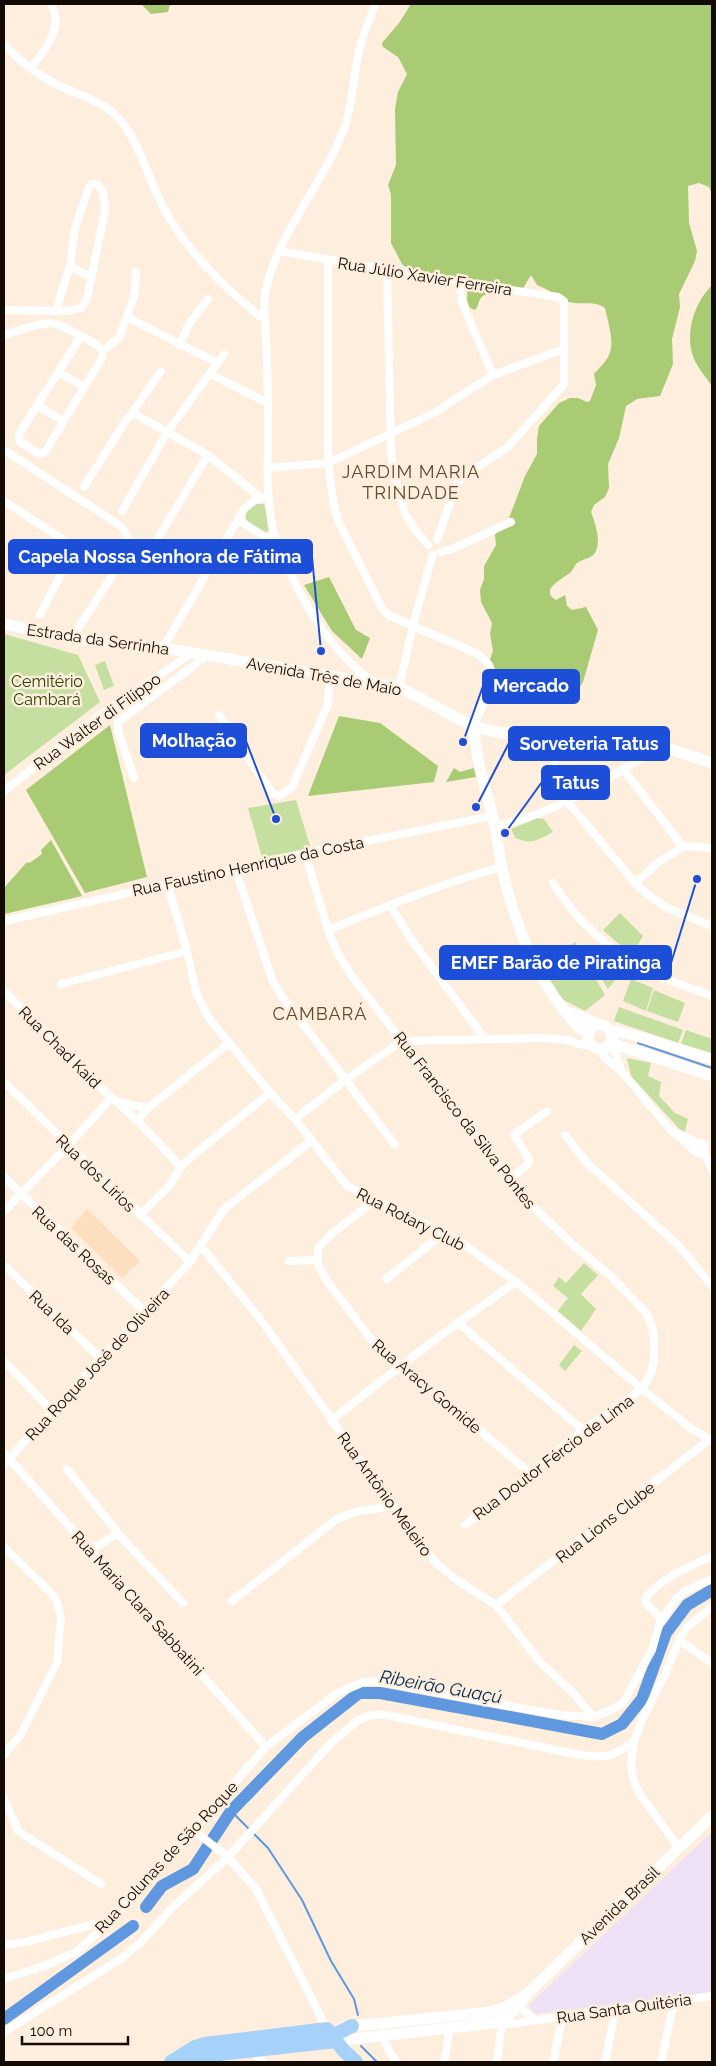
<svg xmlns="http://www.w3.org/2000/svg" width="716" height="2066" font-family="Raleway,sans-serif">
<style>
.built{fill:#fddfbf}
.industrial{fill:#eee1f5}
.green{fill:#c4df9f}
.forest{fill:#a8cb73}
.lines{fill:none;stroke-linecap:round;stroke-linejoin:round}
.stream{stroke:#5f98df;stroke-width:2}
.river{stroke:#5f98df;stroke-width:12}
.street{stroke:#fff;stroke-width:8}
.secondary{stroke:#fff;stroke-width:11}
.highway{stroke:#a6d2f9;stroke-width:14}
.labels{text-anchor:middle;stroke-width:5;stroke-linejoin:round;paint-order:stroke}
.street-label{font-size:16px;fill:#120a03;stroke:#fdeede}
.park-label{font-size:16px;fill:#2d4200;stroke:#fdeede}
.neighbourhood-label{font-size:18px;letter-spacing:1px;fill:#5e4b34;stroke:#fdeede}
.water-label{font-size:18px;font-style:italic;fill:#012955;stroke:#fdeede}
.leader{fill:none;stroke:#1d4ed8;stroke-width:2}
.callout-dot{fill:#1d4ed8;stroke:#fdeede;stroke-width:2}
.callout{fill:#1d4ed8;stroke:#1d4ed8;stroke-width:2}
.callout-label{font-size:18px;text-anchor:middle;font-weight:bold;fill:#fff}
</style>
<rect width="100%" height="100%" fill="#fdeede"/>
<polygon class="built" points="87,1209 140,1261 122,1278 71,1228"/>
<polygon class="industrial" points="712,1832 712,1992 534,2014 529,2005"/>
<g class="green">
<polygon points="254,504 264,504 268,514 269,530 264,533 252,526 246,519 246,511"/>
<polygon points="4,634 78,655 100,702 4,775"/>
<polygon points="105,661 114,686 104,690 95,665"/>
<polygon points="296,800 311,849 262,857 248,808"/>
<path d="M537 818 544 819 553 832C537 840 533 845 515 838L511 829Z"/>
<polygon points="620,913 643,936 633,953 619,944 603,930"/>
<polygon points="575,942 605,995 585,1011 554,995 543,968 544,963"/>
<polygon points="593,945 620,974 608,989 585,953"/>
<polygon points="631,979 653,988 646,1011 623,1001"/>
<polygon points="654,990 685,1003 678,1022 647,1011"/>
<polygon points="619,1007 683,1030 678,1043 614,1021"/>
<polygon points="686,1030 712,1039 712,1054 681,1044"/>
<polygon points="627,1058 651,1063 648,1076 661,1082 659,1096 675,1113 688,1119 684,1134 631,1076"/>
<polygon points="584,1263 598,1275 581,1294 596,1309 581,1331 558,1311 568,1298 553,1286 559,1277 566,1283"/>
<polygon points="574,1345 582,1351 565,1371 559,1365"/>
</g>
<g class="forest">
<polygon points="141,4 170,4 168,12 151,14"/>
<path d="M411 4H712V194L709 187 699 183 688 186 689 223 697 251 695 261 679 294 680 307 672 339 673 364 660 396 637 399 626 406 619 438 608 464 609 488 605 497 594 505 591 512C595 524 601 538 596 551 593 559 583 558 577 563 574 566 573 570 570 573 562 579 539 590 556 600L565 595 567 606 572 610 586 607 598 630 583 682 575 694 543 685H531L520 692 510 695 499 693 489 662 493 651 490 634 492 623 481 602 480 590 484 579V566L496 545 495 535 509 518 525 476 537 454V438L539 426 559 403 570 398H578L587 402 590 401 596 385 594 374C599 368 606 362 609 355 615 342 608 322 605 308 593 299 577 307 564 300 553 295 551 290 537 285L531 275 522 290C511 294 488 288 480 299 478 303 478 307 475 310L470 308 467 300 468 284 450 281 439 284 422 278 411 272 402 264 391 243V194L388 185 396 165 395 109 398 92 407 74 398 57 383 47 382 43 399 23Z"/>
<path d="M712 285V386C705 376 695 365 692 353 686 328 695 303 712 285Z"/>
<polygon points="329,577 356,630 370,638 362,659 332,631 304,585"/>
<polygon points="339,716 380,723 438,766 434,782 308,796"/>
<polygon points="110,725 147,877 85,893 26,790"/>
<polygon points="454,768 460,772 474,768 476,777 446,782"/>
<polygon points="51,840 82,896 4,914 4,888 26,863 31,862 42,854 41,850"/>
</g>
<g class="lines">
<g class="stream">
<polyline points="638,1043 712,1068"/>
<polyline points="231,1811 249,1829"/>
<polyline points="253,1833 268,1848 302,1900 331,1961 354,1999 358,2015"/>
<polyline points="361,2046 377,2062"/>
</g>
<g class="river">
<polyline points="146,1907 162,1886 193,1869 231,1811 303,1737 359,1693 380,1693 602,1734 622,1724 642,1699 666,1633 687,1605 712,1590"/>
<polyline points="4,2019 133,1926"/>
</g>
<g class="street">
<path d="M4 44C18 61 39 75 58 85 79 96 105 101 120 120 140 144 148 177 162 205 186 251 225 289 265 320"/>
<path d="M31 68C44 51 65 27 51 4"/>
<polyline points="279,251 459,282 558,297 564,301 564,384 508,447 464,476 457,483 437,540"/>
<path d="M328 260V463L334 506 339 523 383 610 390 616 476 653C481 657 488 661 490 667 496 681 479 712 474 727"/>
<polyline points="70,266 90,277"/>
<polyline points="387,270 391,454 399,495 406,515 416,531 428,545"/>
<polyline points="459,282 462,303 493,375"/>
<polyline points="4,310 66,311 81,308 87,299 105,210 103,191 97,184 92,184 89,187 75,228 70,266 56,310"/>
<polyline points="127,317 217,363"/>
<path d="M4 335C18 331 35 324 50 323 58 323 98 343 102 350 103 353 103 355 102 358L45 452 40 454 20 442 19 434 81 336"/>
<polyline points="179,345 190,323 208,299"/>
<polyline points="102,351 119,338 134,297 136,272"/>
<polyline points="58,372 84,387"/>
<polyline points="210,374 268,403"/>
<polyline points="37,405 63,421"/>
<polyline points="130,416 161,371"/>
<path d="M4 450 121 526C128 535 129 540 128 551L72 638"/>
<polyline points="268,468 328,463 434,413 493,375 564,349"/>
<polyline points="84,487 128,417 135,414 208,455 260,497"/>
<polyline points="4,501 100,564"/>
<polyline points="122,511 168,431 224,354"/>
<polyline points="238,520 278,545"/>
<polyline points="158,538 208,455"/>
<polyline points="441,552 454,548 511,522"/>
<polyline points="40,615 74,549"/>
<polyline points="163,648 244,509 255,500 265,497"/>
<path d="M374 682C333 654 309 613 288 569 281 553 273 537 271 519 266 489 268 458 268 428 268 387 267 345 264 303 269 242 326 183 346 123 353 98 354 72 360 47 364 33 370 18 375 4"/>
<polyline points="399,687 413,625 433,554"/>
<polyline points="219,715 273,794 279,796 292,787 328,704 330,676"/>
<polyline points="545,734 567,801 635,883 648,895 667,908 712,926"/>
<polyline points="623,769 683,847 689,846 712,848"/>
<polyline points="134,778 118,731 118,722 208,655"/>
<polyline points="4,791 107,710 192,653"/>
<path d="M495 827C555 814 610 778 661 746"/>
<polyline points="305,853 328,930 337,952 351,975 521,1195 572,1244 611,1276 647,1314 654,1333 654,1360 651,1373 642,1389 583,1430 465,1525"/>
<polyline points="235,868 273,982 281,995 395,1145"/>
<polyline points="167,883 187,951 196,992 208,1017 270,1093 295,1119 347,1186 458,1240 516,1282 642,1389 689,1427 712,1441"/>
<path d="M553 883C575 919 610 952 648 971 668 981 691 988 712 996"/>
<polyline points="635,883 660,861 683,847"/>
<polyline points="390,905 411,939 485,1039"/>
<polyline points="4,921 305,853 492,816"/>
<path d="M328 930C385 907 442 883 502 867"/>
<polyline points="61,984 187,951"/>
<polyline points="4,991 102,1089 137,1120 181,1167"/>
<polyline points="610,1045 616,1054 621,1071"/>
<polyline points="598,1049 607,1060 621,1071 669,1128 694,1150"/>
<polyline points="4,1082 190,1262"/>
<polyline points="119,1102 148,1108"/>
<polyline points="295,1119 345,1080 402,1041 544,1038 569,1040 578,1044 590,1045"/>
<polyline points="137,1120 148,1108 229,1043"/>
<polyline points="678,1133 698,1143"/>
<polyline points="565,1135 587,1163 678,1245 712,1286"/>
<polyline points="704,1152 700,1154 696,1151 694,1148 697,1144 702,1143 705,1145 704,1152 712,1170"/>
<polyline points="4,1177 145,1312"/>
<polyline points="509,1180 528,1164 529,1159 514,1135 547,1111"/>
<polyline points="375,1200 334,1232 318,1248 318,1265 327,1281 374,1343 399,1366 430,1388 531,1474"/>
<polyline points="4,1211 68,1146 111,1098"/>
<polyline points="140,1215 169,1186 181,1167 192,1156 270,1093"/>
<polyline points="201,1246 261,1320 422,1547 438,1565 458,1581 496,1605 540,1662 575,1695 593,1717"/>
<polyline points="289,1261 318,1260"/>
<polyline points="4,1265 101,1359"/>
<polyline points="386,1279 444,1233"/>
<polyline points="457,1322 583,1430"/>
<polyline points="4,1361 53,1412"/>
<path d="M331 1421C391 1372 452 1326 516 1282"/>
<polyline points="4,1453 266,1747"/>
<polyline points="4,1464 190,1262 224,1209 311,1141"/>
<polyline points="67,1469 118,1533 91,1550"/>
<polyline points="117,1533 183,1603"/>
<polyline points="4,1547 55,1597 61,1616 57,1662 21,1734 4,1755"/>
<polyline points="232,1601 337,1519 358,1511 394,1506"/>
<polyline points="496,1605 709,1440"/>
<path d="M662 1619 647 1605 645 1599C661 1577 689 1567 712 1556"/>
<polyline points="679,1640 712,1663"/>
<polyline points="4,1798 18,1831 101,1884"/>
<polyline points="193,1830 228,1857 256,1889 327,2029"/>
<polyline points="679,1848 639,1793 633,1778 631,1763 634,1742 641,1722 666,1672 679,1640 687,1627 712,1607"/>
<polyline points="4,1945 25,1942 111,1920"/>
<polyline points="4,1979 44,1966 76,1952 110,1922 266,1747 336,1694 364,1682 376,1681 559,1715 593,1717 609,1711 623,1703 652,1650 660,1622 676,1599 685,1591 712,1579"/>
<polyline points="515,2003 535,2020"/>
<polyline points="502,2025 712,1996"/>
<path d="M4 2032 122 1958 140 1943 174 1906 228 1857 329 1745 358 1720 372 1715H386L580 1755C608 1758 610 1758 634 1742"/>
<polyline points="382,2033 389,2051 397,2062"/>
<polyline points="253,2050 262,2062"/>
<polyline points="444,2062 450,2028"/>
<polyline points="497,2062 502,2022"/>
<polyline points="553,2062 563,2016"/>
<polyline points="605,2062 616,2008"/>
<polyline points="661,2062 674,2002"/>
</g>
<g class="secondary">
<polyline points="4,624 72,638 163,648 399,687 474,727 502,733 565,733 620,737 661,746 712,763"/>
<path d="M474 727C475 761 488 794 495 827 498 841 499 855 502 868 513 918 532 969 564 1010 572 1020 576 1027 588 1033"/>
<polyline points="566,1012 580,1016 597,1024"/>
<circle cx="600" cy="1037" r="12"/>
<polyline points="611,1030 637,1036 712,1059"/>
<polyline points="611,1043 712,1076"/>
<polyline points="345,2027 490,2012 506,2007 520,1998"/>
<path d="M336 2041 493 2023C509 2018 517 2008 526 1995L712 1816"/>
</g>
<g class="highway">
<polyline points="336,2041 336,2034 352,2026"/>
<polyline points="171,2062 195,2047 205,2044 327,2029 344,2051 356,2062"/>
<polyline points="192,2062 206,2056 219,2054 336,2041"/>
</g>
</g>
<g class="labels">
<g class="street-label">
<text transform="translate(425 276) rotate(9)" y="6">Rua Júlio Xavier Ferreira</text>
<text transform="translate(98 639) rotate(8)" y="6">Estrada da Serrinha</text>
<text transform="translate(324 676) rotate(10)" y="6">Avenida Três de Maio</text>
<text transform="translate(97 721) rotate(-36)" y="6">Rua Walter di Filippo</text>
<text transform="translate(248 866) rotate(-12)" y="6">Rua Faustino Henrique da Costa</text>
<text transform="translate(60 1047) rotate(45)" y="6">Rua Chad Kaid</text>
<text transform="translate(465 1120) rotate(52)" y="6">Rua Francisco da Silva Pontes</text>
<text transform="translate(96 1173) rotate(44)" y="6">Rua dos Lírios</text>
<text transform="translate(411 1219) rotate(27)" y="6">Rua Rotary Club</text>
<text transform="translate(74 1245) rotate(43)" y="6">Rua das Rosas</text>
<text transform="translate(52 1312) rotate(44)" y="6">Rua Ida</text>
<text transform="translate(97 1364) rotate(-47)" y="6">Rua Roque José de Oliveira</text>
<text transform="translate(427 1386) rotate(40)" y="6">Rua Aracy Gomide</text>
<text transform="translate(553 1457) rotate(-37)" y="6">Rua Doutor Fércio de Lima</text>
<text transform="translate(385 1494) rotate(54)" y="6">Rua Antônio Meleiro</text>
<text transform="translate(605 1522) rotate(-38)" y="6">Rua Lions Clube</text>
<text transform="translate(138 1603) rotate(48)" y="6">Rua Maria Clara Sabbatini</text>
<text transform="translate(166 1857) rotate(-47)" y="6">Rua Colunas de São Roque</text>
<text transform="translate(619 1905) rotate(-44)" y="6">Avenida Brasil</text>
<text transform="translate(624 2008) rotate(-8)" y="6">Rua Santa Quitéria</text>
</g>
<g class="park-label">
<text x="47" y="687">Cemitério<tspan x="47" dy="18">Cambará</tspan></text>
</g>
<g class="neighbourhood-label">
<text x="411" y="478">JARDIM MARIA<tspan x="411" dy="21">TRINDADE</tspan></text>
<text x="320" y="1020">CAMBARÁ</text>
</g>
<g class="water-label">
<text transform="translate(441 1687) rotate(10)" y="6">Ribeirão Guaçú</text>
</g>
</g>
<path class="leader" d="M321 651L312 557M463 742L483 686M276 819L246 741M476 807L509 743M505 833L542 782M697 879L671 963"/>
<g class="callout-dot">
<circle cx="321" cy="651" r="5"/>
<circle cx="463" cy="742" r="5"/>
<circle cx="276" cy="819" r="5"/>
<circle cx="476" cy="807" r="5"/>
<circle cx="505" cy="833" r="5"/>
<circle cx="697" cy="879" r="5"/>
</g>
<g class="callout">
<rect x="9" y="540" width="303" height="33" rx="5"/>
<rect x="483" y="670" width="96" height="33" rx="5"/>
<rect x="141" y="724" width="105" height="33" rx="5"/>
<rect x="509" y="727" width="160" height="33" rx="5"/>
<rect x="542" y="766" width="67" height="33" rx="5"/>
<rect x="440" y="946" width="231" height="33" rx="5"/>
</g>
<g class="callout-label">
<text x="160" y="563">Capela Nossa Senhora de Fátima</text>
<text x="531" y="692">Mercado</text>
<text x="194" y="747">Molhação</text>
<text x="589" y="750">Sorveteria Tatus</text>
<text x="576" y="789">Tatus</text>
<text x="556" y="969">EMEF Barão de Piratinga</text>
</g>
<rect width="716" height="2066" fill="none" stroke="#120a03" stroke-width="10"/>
<path d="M22 2036v8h106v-8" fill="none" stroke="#120a03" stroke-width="2.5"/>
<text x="30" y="2036" font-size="15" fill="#120a03" stroke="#fdeede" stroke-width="4" paint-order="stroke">100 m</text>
</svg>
